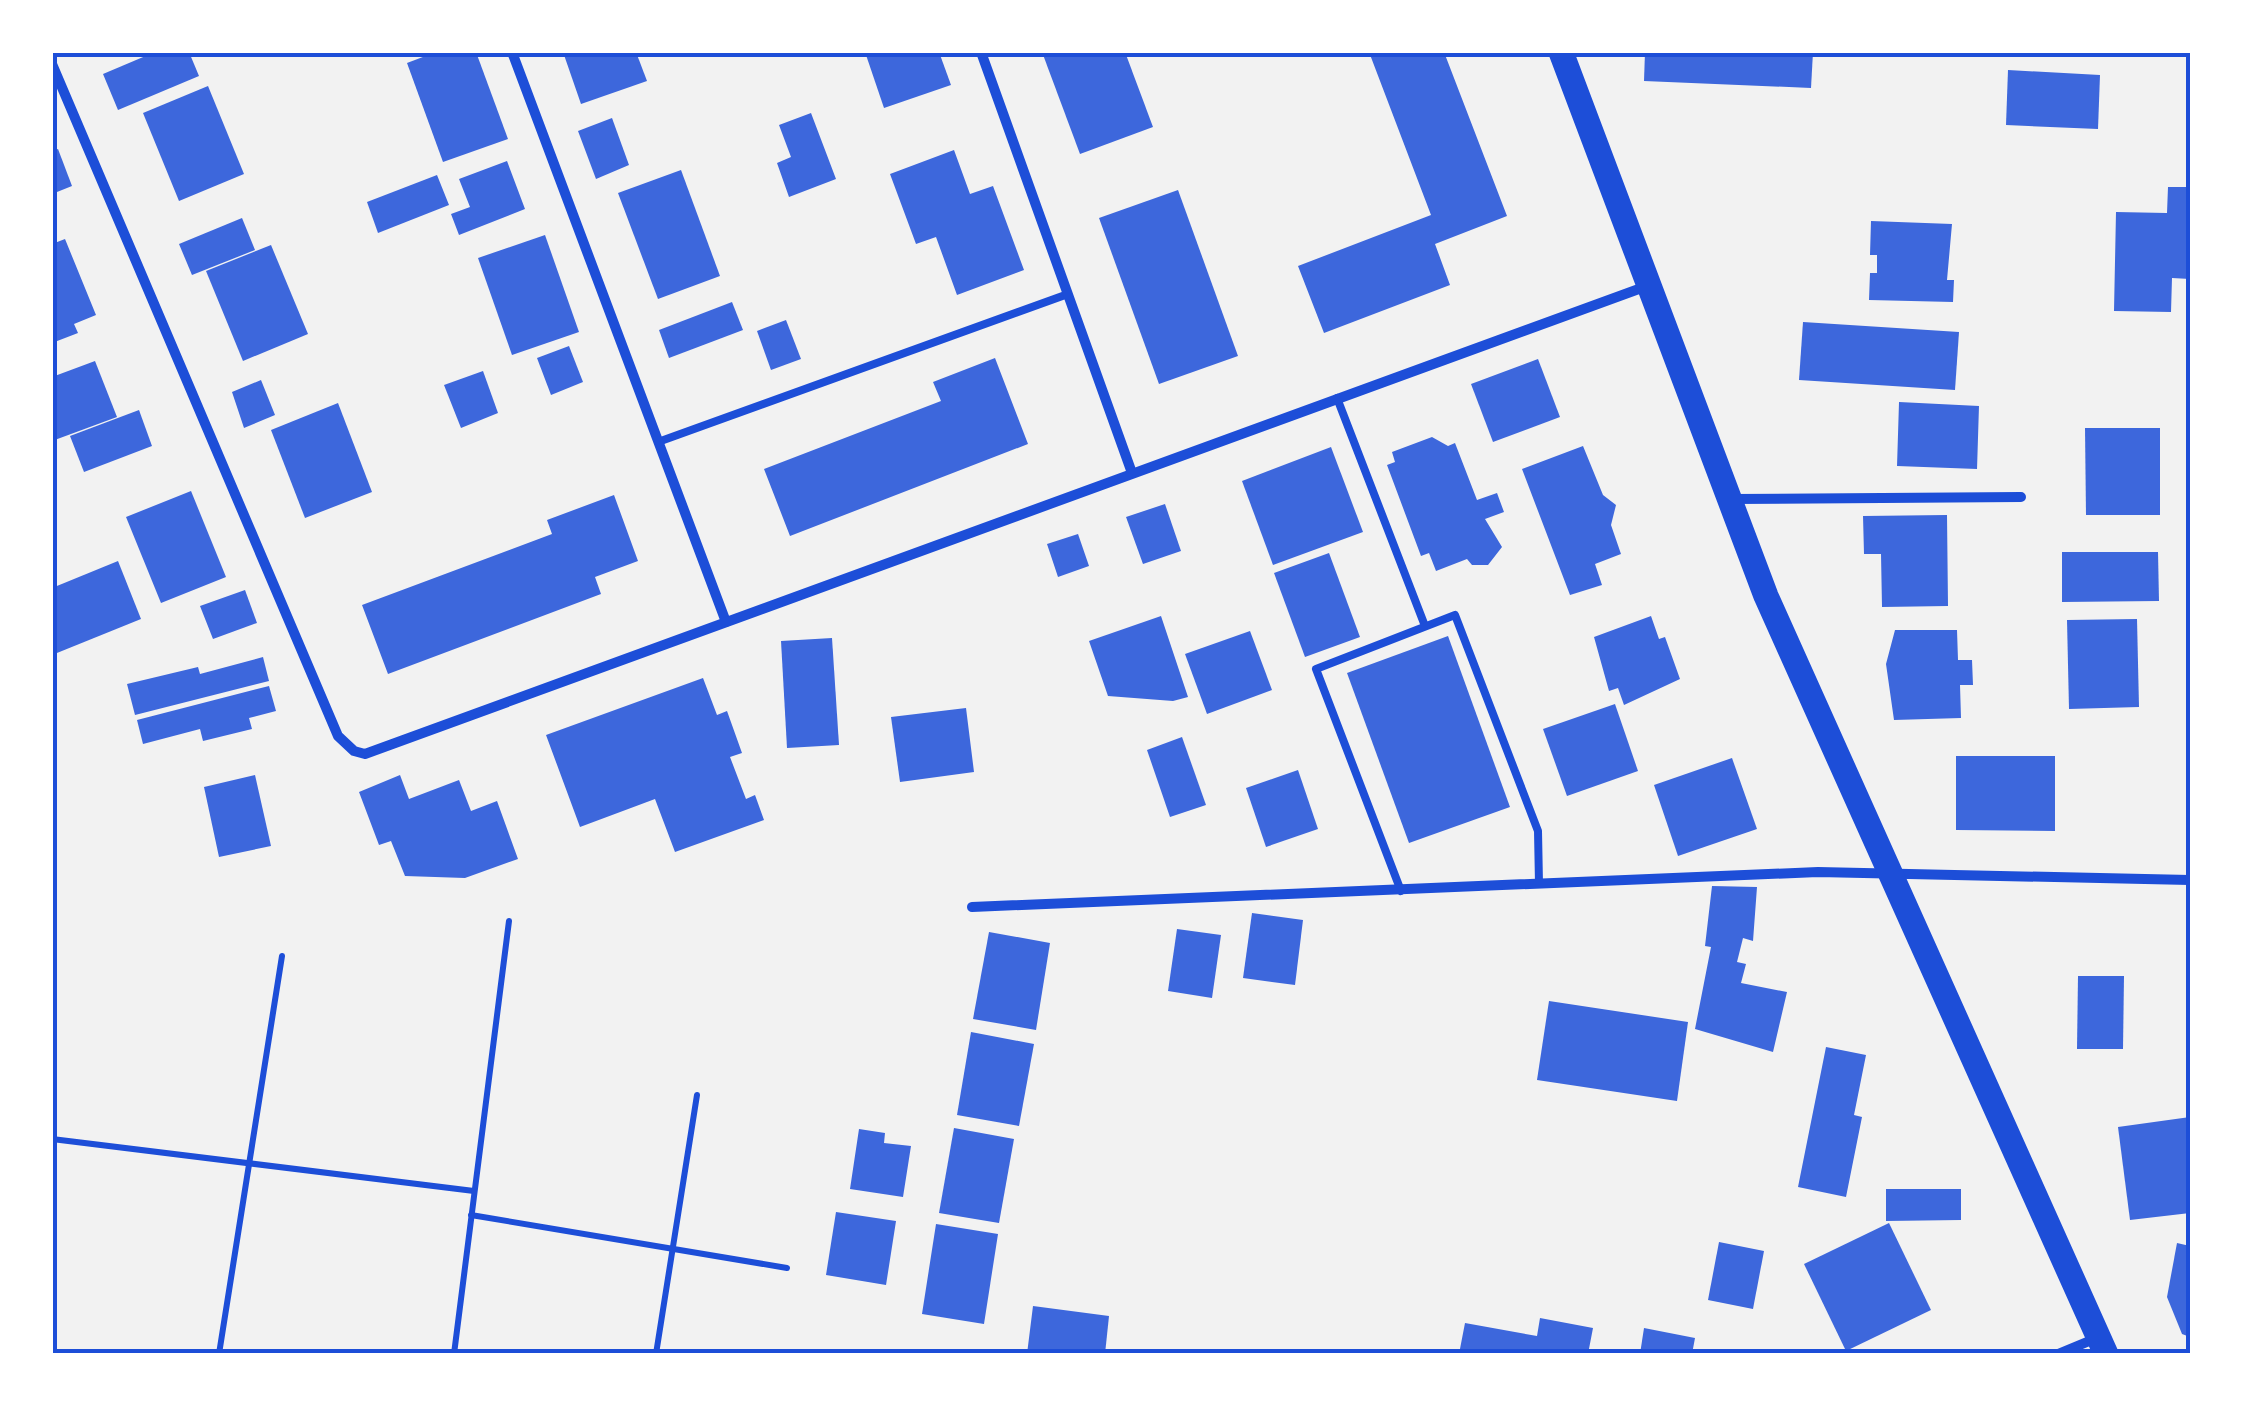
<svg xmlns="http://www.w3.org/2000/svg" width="2243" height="1406" font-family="Spectral,serif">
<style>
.building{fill:#3d67dc}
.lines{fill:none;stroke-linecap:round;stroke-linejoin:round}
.path{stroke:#1d4ed8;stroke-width:6}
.service{stroke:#1d4ed8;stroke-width:8}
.minor{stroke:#1d4ed8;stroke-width:10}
.primary{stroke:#1d4ed8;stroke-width:25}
.neatline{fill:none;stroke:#1d4ed8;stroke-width:4}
</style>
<rect width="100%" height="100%" fill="#f2f2f2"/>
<g class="building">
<polygon points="155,52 189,52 199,76 118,110 103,74"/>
<polygon points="436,52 476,52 508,139 443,162 407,63"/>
<polygon points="563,52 636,52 647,81 581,104"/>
<polygon points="865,52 939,52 951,85 884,108"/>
<polygon points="1042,52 1125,52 1153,127 1080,154"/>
<polygon points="1369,52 1444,52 1507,216 1435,244 1450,285 1324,333 1298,266 1431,215"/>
<polygon points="1645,52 1813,52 1811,88 1644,81"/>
<polygon points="2008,70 2100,75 2098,129 2006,125"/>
<polygon points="208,86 244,174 179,201 143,113"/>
<polygon points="811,113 836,179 789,197 777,163 791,157 779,125"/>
<polygon points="612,118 629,165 596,179 578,131"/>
<polygon points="58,149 72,186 52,194 52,151"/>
<polygon points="954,150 970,194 993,186 1024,270 957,295 936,237 916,244 890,174"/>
<polygon points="507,161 525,209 459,235 451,214 470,207 459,179"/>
<polygon points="681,170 720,276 658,299 618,193"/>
<polygon points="437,175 449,205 378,233 367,202"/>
<polygon points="2168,187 2190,187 2190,279 2172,278 2171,312 2114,311 2116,212 2167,213"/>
<polygon points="1178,190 1238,356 1159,384 1099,218"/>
<polygon points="242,218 255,250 192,275 179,244"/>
<polygon points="1871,221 1952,224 1947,280 1954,280 1953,302 1869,300 1870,273 1877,273 1877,255 1870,255"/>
<polygon points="545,235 579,332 512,355 478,258"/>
<polygon points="65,239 96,315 74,324 78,333 52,343 52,244"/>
<polygon points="271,245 308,334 243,361 206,271"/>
<polygon points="732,302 743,330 669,358 659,330"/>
<polygon points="786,320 801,359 771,370 757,331"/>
<polygon points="1803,322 1959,332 1955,390 1799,380"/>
<polygon points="569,346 583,382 551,395 537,358"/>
<polygon points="995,358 1028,444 790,536 764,469 941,401 933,382"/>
<polygon points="1538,359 1560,417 1493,442 1471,384"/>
<polygon points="95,361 117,417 52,441 52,377"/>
<polygon points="483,371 498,413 461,428 444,385"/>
<polygon points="261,380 275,415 244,428 232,392"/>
<polygon points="1899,402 1979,406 1977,469 1897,466"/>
<polygon points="338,403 372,492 305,518 271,430"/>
<polygon points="139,410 152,446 84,472 70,436"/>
<polygon points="2085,428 2160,428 2160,515 2086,515"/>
<polygon points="1432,437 1448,446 1455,443 1477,500 1497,493 1504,512 1485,519 1502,547 1488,565 1472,565 1467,559 1436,571 1429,553 1421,556 1387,465 1395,462 1392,452"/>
<polygon points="1583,446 1603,495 1616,505 1611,525 1621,554 1595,564 1602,585 1570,595 1522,469"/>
<polygon points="1331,447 1363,532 1273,565 1242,481"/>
<polygon points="191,491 226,577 161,603 126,517"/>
<polygon points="614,495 638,561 595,577 601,594 388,674 362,605 552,534 547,520"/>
<polygon points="1165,504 1181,551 1143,564 1126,517"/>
<polygon points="1947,515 1948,606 1882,607 1881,554 1864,554 1863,516"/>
<polygon points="1078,534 1089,566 1058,577 1047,544"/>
<polygon points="2062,552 2158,552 2159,601 2062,602"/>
<polygon points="1329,553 1360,637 1305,657 1274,573"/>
<polygon points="118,561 141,619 52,655 52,588"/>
<polygon points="245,590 257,623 213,639 200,606"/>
<polygon points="1161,616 1188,697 1173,701 1108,696 1089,641"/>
<polygon points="1651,616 1659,639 1665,637 1680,679 1624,705 1618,688 1609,691 1594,637"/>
<polygon points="2137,619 2139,707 2069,709 2067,620"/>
<polygon points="1895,630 1957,630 1958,660 1972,660 1973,685 1960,685 1961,718 1894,720 1886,664"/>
<polygon points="1250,631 1272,690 1207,714 1185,654"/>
<polygon points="1448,636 1510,807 1409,843 1347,673"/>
<polygon points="832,638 839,745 787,748 781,641"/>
<polygon points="263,657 269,681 135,715 127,684 198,667 200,674"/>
<polygon points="703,678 717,715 727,711 742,753 730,757 746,799 755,795 764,820 675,852 655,799 580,827 546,735"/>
<polygon points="269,686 276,711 249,718 252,729 203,741 200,729 143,744 137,720"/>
<polygon points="1615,704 1638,771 1567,796 1543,729"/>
<polygon points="966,708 974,772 900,782 891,717"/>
<polygon points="1182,737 1206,805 1170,817 1147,750"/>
<polygon points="1956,756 2055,756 2055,831 1956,830"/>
<polygon points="1732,758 1757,829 1678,856 1654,785"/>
<polygon points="1298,770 1318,829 1266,847 1246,788"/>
<polygon points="255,775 271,846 219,857 204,787"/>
<polygon points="400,775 409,799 459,780 471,811 497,801 518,859 465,878 405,876 391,841 379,845 359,792"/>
<polygon points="1712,886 1757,887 1753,941 1743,938 1737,962 1746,964 1741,983 1787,992 1773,1052 1695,1029 1711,947 1705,946"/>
<polygon points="1252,913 1303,920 1295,985 1243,978"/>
<polygon points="1177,929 1221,935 1212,998 1168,991"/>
<polygon points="989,932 1050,943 1036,1030 973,1019"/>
<polygon points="2078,976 2124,976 2123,1049 2077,1049"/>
<polygon points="1549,1001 1688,1022 1677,1101 1537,1080"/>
<polygon points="971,1032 1034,1044 1019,1126 957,1115"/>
<polygon points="1826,1047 1866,1055 1854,1115 1862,1117 1846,1197 1798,1187"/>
<polygon points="2190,1117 2190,1213 2130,1220 2118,1127"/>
<polygon points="954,1128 1014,1139 999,1223 939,1213"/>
<polygon points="859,1129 885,1133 884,1143 911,1146 903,1197 850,1189"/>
<polygon points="1886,1189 1961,1189 1961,1220 1886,1221"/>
<polygon points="836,1212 896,1221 886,1285 826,1275"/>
<polygon points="1889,1223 1931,1310 1846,1351 1804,1264"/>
<polygon points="936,1224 998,1234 984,1324 922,1314"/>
<polygon points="1719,1242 1764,1251 1753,1309 1708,1300"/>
<polygon points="2177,1243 2190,1246 2190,1337 2182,1334 2167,1297"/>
<polygon points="1033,1306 1109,1316 1105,1354 1027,1354"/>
<polygon points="1540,1318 1593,1328 1588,1354 1459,1354 1465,1323 1537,1336"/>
<polygon points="1644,1328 1695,1338 1692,1354 1640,1354"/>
</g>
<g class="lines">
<g class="path">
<polyline points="52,1139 474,1191"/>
<polyline points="471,1215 787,1268"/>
<polyline points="219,1354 282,956"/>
<polyline points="454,1354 509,921"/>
<polyline points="656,1354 697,1095"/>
</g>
<g class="service">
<polyline points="1337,398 1425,626"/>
<polyline points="658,442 1068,294"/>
<polyline points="1401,891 1316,669 1455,615 1538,831 1539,884"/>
</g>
<g class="minor">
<polyline points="512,52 726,622"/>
<polyline points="981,52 1132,473"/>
<polyline points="52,64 338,736 354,751 365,754 1647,286"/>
<polyline points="1732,499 2021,497"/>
<polyline points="972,907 1818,872 2190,880"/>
<polyline points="2058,1354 2099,1337"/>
</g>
<polyline class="primary" points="1561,52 1766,596 2106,1354"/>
</g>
<rect width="2243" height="1406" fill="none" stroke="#ffffff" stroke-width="110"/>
<rect x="55" y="55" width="2133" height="1296" class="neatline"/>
</svg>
